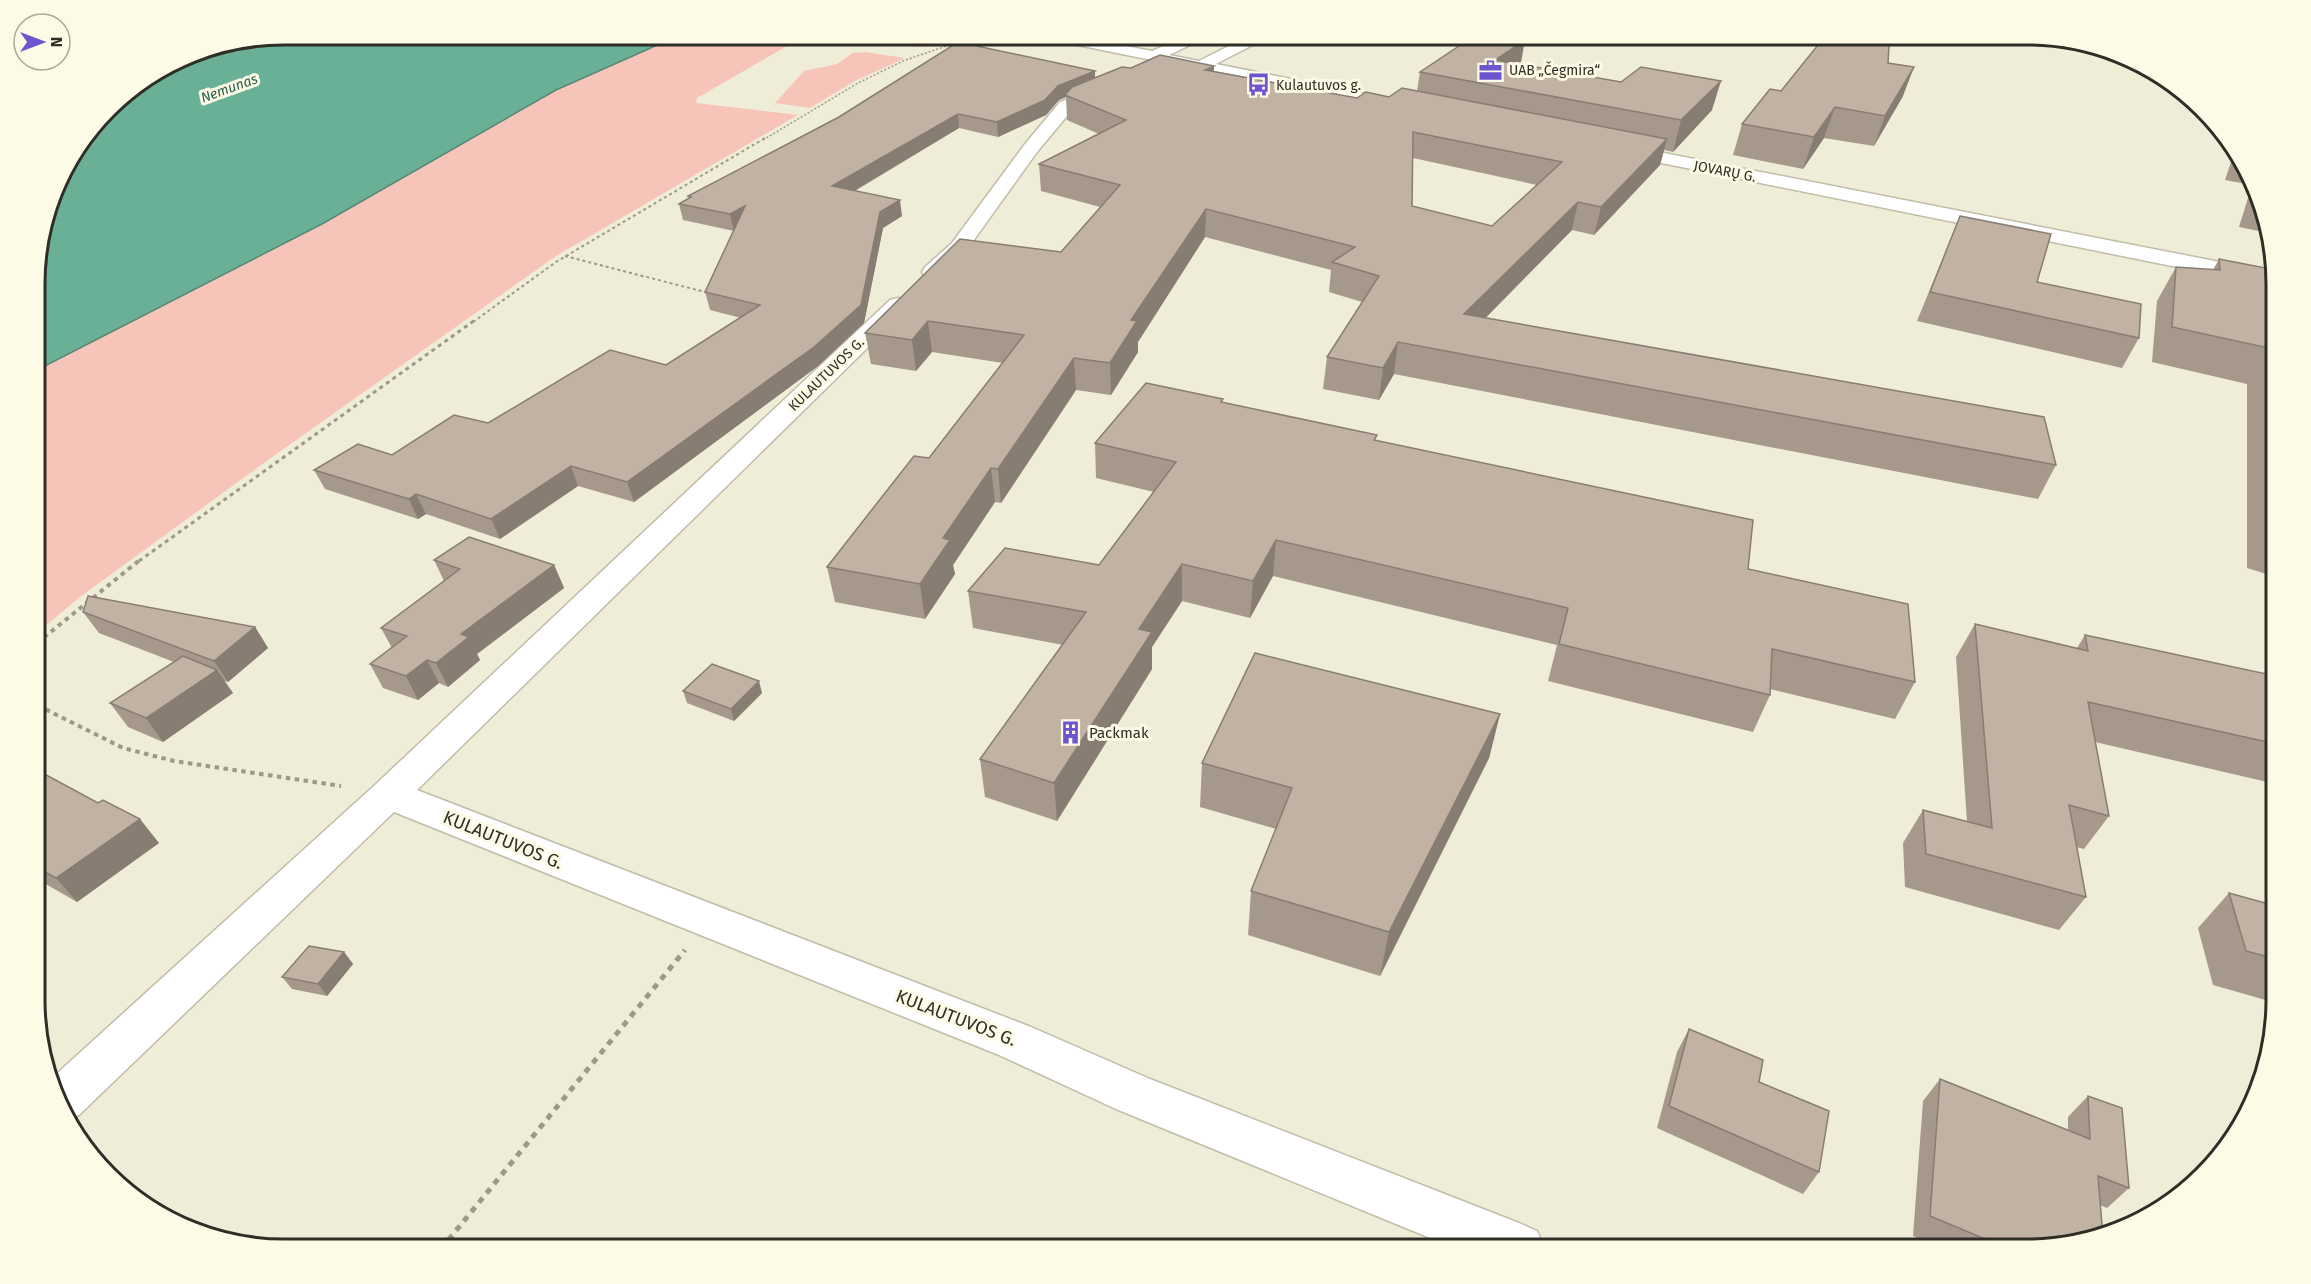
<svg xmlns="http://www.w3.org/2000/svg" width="2311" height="1284" font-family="'Fira Sans',sans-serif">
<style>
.green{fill:#f7c4ba}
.water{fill:#69b097;stroke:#588975;stroke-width:1.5}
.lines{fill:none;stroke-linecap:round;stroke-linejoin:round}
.minor-casing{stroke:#bfbca8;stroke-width:3}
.path-far4{stroke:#9b998a;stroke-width:1.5;stroke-dasharray:2 2;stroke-linecap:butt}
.path-far3{stroke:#9b998a;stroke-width:2;stroke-dasharray:3 3;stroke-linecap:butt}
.path-far2{stroke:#9b998a;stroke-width:3;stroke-dasharray:4 4;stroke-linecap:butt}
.path-far1{stroke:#9b998a;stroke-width:4;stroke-dasharray:4.5 4.5;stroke-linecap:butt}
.path{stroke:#9b998a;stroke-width:5;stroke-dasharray:6 6;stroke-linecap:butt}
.minor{fill:#fff;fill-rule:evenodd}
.wall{fill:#a6998c;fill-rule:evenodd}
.shaded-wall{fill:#877d72}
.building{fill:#c1b2a3;stroke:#877d72;stroke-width:1.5;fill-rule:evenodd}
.labels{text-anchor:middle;stroke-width:6;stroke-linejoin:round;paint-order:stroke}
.far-poi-label{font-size:14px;fill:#2f2e26;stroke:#fdfae5;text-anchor:start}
.far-water-label{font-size:14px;font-style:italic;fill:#265e4c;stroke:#fdfae5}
.far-street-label{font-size:14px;fill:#2f2e26;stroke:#fdfae5}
.poi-label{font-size:15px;fill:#2f2e26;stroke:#fdfae5;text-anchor:start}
.near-street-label{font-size:18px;fill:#2f2e26;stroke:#fdfae5}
.rim{fill:none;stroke:#2f2e26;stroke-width:3}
</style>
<rect width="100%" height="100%" fill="#efecd8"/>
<g class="green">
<polygon points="680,35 806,35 697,98 696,103 798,115 556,256 261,465 80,597 37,633 37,370 322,224 556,90"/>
<path d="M890 35H973C943 44 917 57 890 35Z"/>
<polygon points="865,52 905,58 853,82 810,108 775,103 804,71 837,64 853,53"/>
</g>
<polygon class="water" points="284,35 680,35 556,90 322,224 37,370 37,252 60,173 119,97 189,53"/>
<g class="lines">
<defs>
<g id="minor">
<polygon points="1041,35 1068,35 1152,51 1189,35 1207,35 1205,38 1169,55 1199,61 1251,35 1268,35 1266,38 1216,64 1402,101 1410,106 1402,111 1048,39"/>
<polygon points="1107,84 1115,89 1113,92 1072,110 1037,152 966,251 941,277 925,277 922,272 925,267 952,243 1025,144 1060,102"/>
<polygon points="1618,144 2276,273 2276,287 1612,153 1609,149 1612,145"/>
<polygon points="898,298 906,300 909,305 906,310 417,790 1031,1027 1150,1079 1519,1223 1537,1231 1545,1249 1457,1249 1116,1109 999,1055 394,812 79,1115 69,1119 53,1077 376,784 890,300"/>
</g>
</defs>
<use href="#minor" class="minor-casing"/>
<polyline class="path-far4" points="763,140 858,83 903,61 978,35"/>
<g class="path-far3">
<polyline points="565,256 709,293"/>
<polyline points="473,322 556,262 765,138"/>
</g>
<polyline class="path-far2" points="139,561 475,320"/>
<g class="path-far1">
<polyline points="37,643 141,559"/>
<polyline points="37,656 41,639"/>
<polyline points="37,695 41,707 123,748 174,761 341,786"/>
</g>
<polyline class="path" points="441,1249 685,950"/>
<use href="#minor" class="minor"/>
</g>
<g class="wall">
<polygon points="1888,63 1903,96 1874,146 1824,138 1803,169 1733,155 1742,124 1781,91"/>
<path d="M1520 65 1712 110 1673 152 1664 150 1660 165 1594 235 1572 230 1485 318 2056 465 2038 499 1394 374 1379 400 1323 389 1327 357 1362 302 1329 292 1331 270 1205 237 1138 342V352L1111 395 1076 390 1001 503 995 502 953 565 955 574 925 619 835 602 827 567 929 458 1003 363 932 352 916 371 871 364 865 333 1061 252 1100 207 1041 191 1039 164 1099 134 1067 120 1066 97 1059 100 1046 115 998 137 959 128 855 191 902 216 883 228 864 323 818 366 634 502 578 486 500 539 426 514 418 519 325 489 314 470 392 455 666 365 741 318 710 310 705 292 734 231 683 220 679 204 689 198 688 196 839 117 1095 78 1131 68 1214 66V71L1357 98 1389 97 1417 91 1420 72ZM1413 158 1537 185 1492 226 1412 206Z"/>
<polygon points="2176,91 2186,100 2178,99"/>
<polygon points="2236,147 2263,204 2269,233 2239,227 2252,185 2225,180"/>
<polygon points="1960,216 2037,282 2139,338 2122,368 1917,321"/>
<polygon points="2219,259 2276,270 2276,577 2247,568 2247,384 2152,362 2157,301 2176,267 2213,270"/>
<polygon points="1223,402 1376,440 1748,569 1915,682 1895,719 1770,689 1770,695 1753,732 1548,681 1557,645 1273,576 1250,618 1182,601 1152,647 1152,669 1057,821 985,797 980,759 1063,645 973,628 968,591 1099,565 1154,492 1096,478 1095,443"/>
<polygon points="434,560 554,565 564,588 477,654 480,660 448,687 439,683 418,700 383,688 370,664 392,648 381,628 444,581"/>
<polygon points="83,612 255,627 268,648 228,682 224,681 233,693 163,742 128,727 110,703 174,662 99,633"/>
<polygon points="1975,624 2077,648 2085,635 2276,676 2276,784 2095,742 2109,816 2084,849 2076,847 2086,897 2059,930 1905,887 1903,843 1923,810 1967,822 1956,657"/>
<polygon points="683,691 762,693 734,721 687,703"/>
<polygon points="1500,714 1489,758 1380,976 1248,935 1251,891 1276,829 1200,807 1202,763"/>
<polygon points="37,770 159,843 77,902 37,879"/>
<polygon points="2229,893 2276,906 2276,1003 2213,985 2198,928"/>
<polygon points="344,952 353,964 327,996 292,989 282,977"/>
<polygon points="1689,1029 1819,1172 1803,1194 1657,1128 1677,1052"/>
<polygon points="1940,1079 2068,1130 2068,1117 2088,1096 2129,1188 2107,1208 2100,1205 2043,1249 1944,1249 1913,1236 1923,1101"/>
</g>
<g class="shaded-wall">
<polygon points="1525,40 1520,68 1495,60"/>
<polygon points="1214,66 1213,89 1205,70"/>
<polygon points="1914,67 1903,96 1874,146 1885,116"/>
<polygon points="1095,71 1095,85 1065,95 1066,97 1059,100 1046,115 998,137 997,122 1058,86"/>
<polygon points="1721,81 1712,110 1673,152 1681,120"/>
<polygon points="1835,107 1824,138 1803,169 1814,137"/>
<polygon points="958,114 959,128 835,202 832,186"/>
<polygon points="1667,139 1660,165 1594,235 1601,207"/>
<polygon points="900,200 902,216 883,228 864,323 818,366 634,502 627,482 880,212"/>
<polygon points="1578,202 1572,230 1459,345 1464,314"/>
<polygon points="745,206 734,231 730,214"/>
<polygon points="1206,209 1205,237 1138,342 1138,352 1111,395 1110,363 1131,320"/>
<polygon points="928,321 932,352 916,371 912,340"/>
<polygon points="1398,342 1394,374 1379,400 1383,368"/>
<polygon points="1074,358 1076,390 1001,503 998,469"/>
<polygon points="571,466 578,486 500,539 491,519"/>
<polygon points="991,468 995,502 953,565 955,574 925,619 920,584 943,538"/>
<polygon points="416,494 426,514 418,519 409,499"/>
<polygon points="1276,540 1273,576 1250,618 1253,581"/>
<polygon points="1182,564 1182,601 1152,647 1152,669 1057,821 1054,783 1139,629"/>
<polygon points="554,565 564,588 477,654 480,660 448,687 436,663 461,634"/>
<polygon points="255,627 268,648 228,682 214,661"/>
<polygon points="427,660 439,683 418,700 406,676"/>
<polygon points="217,670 233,693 163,742 146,718"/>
<polygon points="759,681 762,693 734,721 731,709"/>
<polygon points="1500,714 1489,758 1380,976 1389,932"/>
<polygon points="140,819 159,843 77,902 56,878"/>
<polygon points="344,952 353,964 327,996 318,984"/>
</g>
<g class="building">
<polygon points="1477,34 1492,34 1525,40 1495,60 1621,82 1641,67 1721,81 1681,120 1420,72"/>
<polygon points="1826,35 1889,46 1888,63 1914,67 1885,116 1835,107 1814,137 1742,124 1770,89 1781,91"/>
<polygon points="958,42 1095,71 1058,86 1045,100 997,122 958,114 832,186 900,200 880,212 861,305 814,347 627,482 571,466 491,519 416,494 409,499 314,470 358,444 392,455 454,415 488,423 610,350 666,365 760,305 705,292 745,206 730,214 679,204 691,197 688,196 839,117"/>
<path d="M1160 55 1214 66 1205 70 1357 98 1366 92 1389 97 1402 88 1667 139 1601 207 1578 202 1464 314 2044 417 2056 465 1398 342 1383 368 1327 357 1379 276 1332 262 1355 247 1206 209 1131 320 1137 321 1110 363 1074 358 998 469 991 468 943 538 950 540 920 584 827 567 914 456 929 458 1024 335 928 321 912 340 865 333 960 239 1061 252 1120 185 1039 164 1126 120 1065 95 1072 87 1122 67 1131 68ZM1413 132 1562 162 1492 226 1412 206Z"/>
<polygon points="1960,216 2051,234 2037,282 2141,304 2139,338 1930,292"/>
<polygon points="2219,259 2276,270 2276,530 2269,348 2172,327 2176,267 2220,270"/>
<polygon points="1146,383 1223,399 1221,402 1377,435 1374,440 1753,520 1748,569 1908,604 1915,682 1772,649 1770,695 1559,644 1568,608 1276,540 1253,581 1182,564 1139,629 1152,632 1054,783 980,759 1086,612 968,591 1005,548 1099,565 1176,462 1095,443"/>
<polygon points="469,537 554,565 461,634 469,637 436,663 427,660 406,676 370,664 407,636 381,628 460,569 434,560"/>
<polygon points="88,596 255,627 214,661 83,612"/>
<polygon points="1975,624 2088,651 2085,635 2276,676 2276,744 2088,702 2109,816 2069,805 2086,897 1926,854 1923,810 1992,828"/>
<polygon points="1255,653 1500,714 1389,932 1251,891 1292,788 1202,763"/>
<polygon points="183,656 217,670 146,718 110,703"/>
<polygon points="712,664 759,681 731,709 683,691"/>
<polygon points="37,770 98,803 103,800 140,819 56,878 37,868"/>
<polygon points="2229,893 2276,906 2276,959 2246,951"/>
<polygon points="309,946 344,952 318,984 282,977"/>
<polygon points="1689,1029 1763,1060 1759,1082 1829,1111 1819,1172 1669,1106"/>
<polygon points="1940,1079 2090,1139 2088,1096 2122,1108 2129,1188 2098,1176 2103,1237 2043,1249 2009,1249 1930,1216"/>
</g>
<defs>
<symbol id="office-bare" viewBox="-9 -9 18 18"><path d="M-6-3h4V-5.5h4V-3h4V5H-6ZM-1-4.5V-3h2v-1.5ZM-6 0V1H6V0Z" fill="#6e54ce" stroke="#fdfae5" stroke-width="2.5" paint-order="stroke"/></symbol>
<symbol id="bus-bare" viewBox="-9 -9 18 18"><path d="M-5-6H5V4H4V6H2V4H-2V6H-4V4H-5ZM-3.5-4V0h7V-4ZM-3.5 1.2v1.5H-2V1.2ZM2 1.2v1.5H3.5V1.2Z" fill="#6e54ce" stroke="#fdfae5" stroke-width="2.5" paint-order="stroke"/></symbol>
<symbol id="building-bare" viewBox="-9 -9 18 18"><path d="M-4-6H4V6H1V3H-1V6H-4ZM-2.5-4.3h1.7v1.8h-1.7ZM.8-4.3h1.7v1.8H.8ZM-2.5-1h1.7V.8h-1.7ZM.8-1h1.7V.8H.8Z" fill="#6e54ce" stroke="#fdfae5" stroke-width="2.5" paint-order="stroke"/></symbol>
</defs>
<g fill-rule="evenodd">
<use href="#office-bare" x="1474" y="54" width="33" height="33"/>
<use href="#bus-bare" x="1242" y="68" width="33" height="33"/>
<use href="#building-bare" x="1054" y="716" width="33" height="33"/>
</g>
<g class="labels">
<g class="far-poi-label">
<text x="1509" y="75">UAB „Čegmira“</text>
<text x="1276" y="90">Kulautuvos g.</text>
</g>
<g class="far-water-label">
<text transform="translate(229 88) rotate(-20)" y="5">Nemunas</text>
</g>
<g class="far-street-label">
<text transform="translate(1725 171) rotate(11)" y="5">JOVARŲ G.</text>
<text transform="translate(826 374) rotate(-44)" y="5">KULAUTUVOS G.</text>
</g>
<g class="poi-label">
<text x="1089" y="738">Packmak</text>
</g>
<g class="near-street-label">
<text transform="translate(503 840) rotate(22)" y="6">KULAUTUVOS G.</text>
<text transform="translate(956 1018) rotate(21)" y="6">KULAUTUVOS G.</text>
</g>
</g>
<path d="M0 0H2311V1284H0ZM284 45H2027A239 239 0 0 1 2266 284V1000A239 239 0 0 1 2027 1239H284A239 239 0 0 1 45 1000V284A239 239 0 0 1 284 45Z" fill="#fdfae5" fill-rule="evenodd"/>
<path class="rim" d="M284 45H2027A239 239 0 0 1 2266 284V1000A239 239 0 0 1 2027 1239H284A239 239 0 0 1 45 1000V284A239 239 0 0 1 284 45Z"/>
<g transform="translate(42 42) rotate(90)"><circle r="28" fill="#fdfae5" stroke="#aba899" stroke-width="1.5"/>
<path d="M0-4.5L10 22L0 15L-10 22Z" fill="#6e54ce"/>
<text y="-9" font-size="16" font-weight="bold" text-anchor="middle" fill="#2f2e26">N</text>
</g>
</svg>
